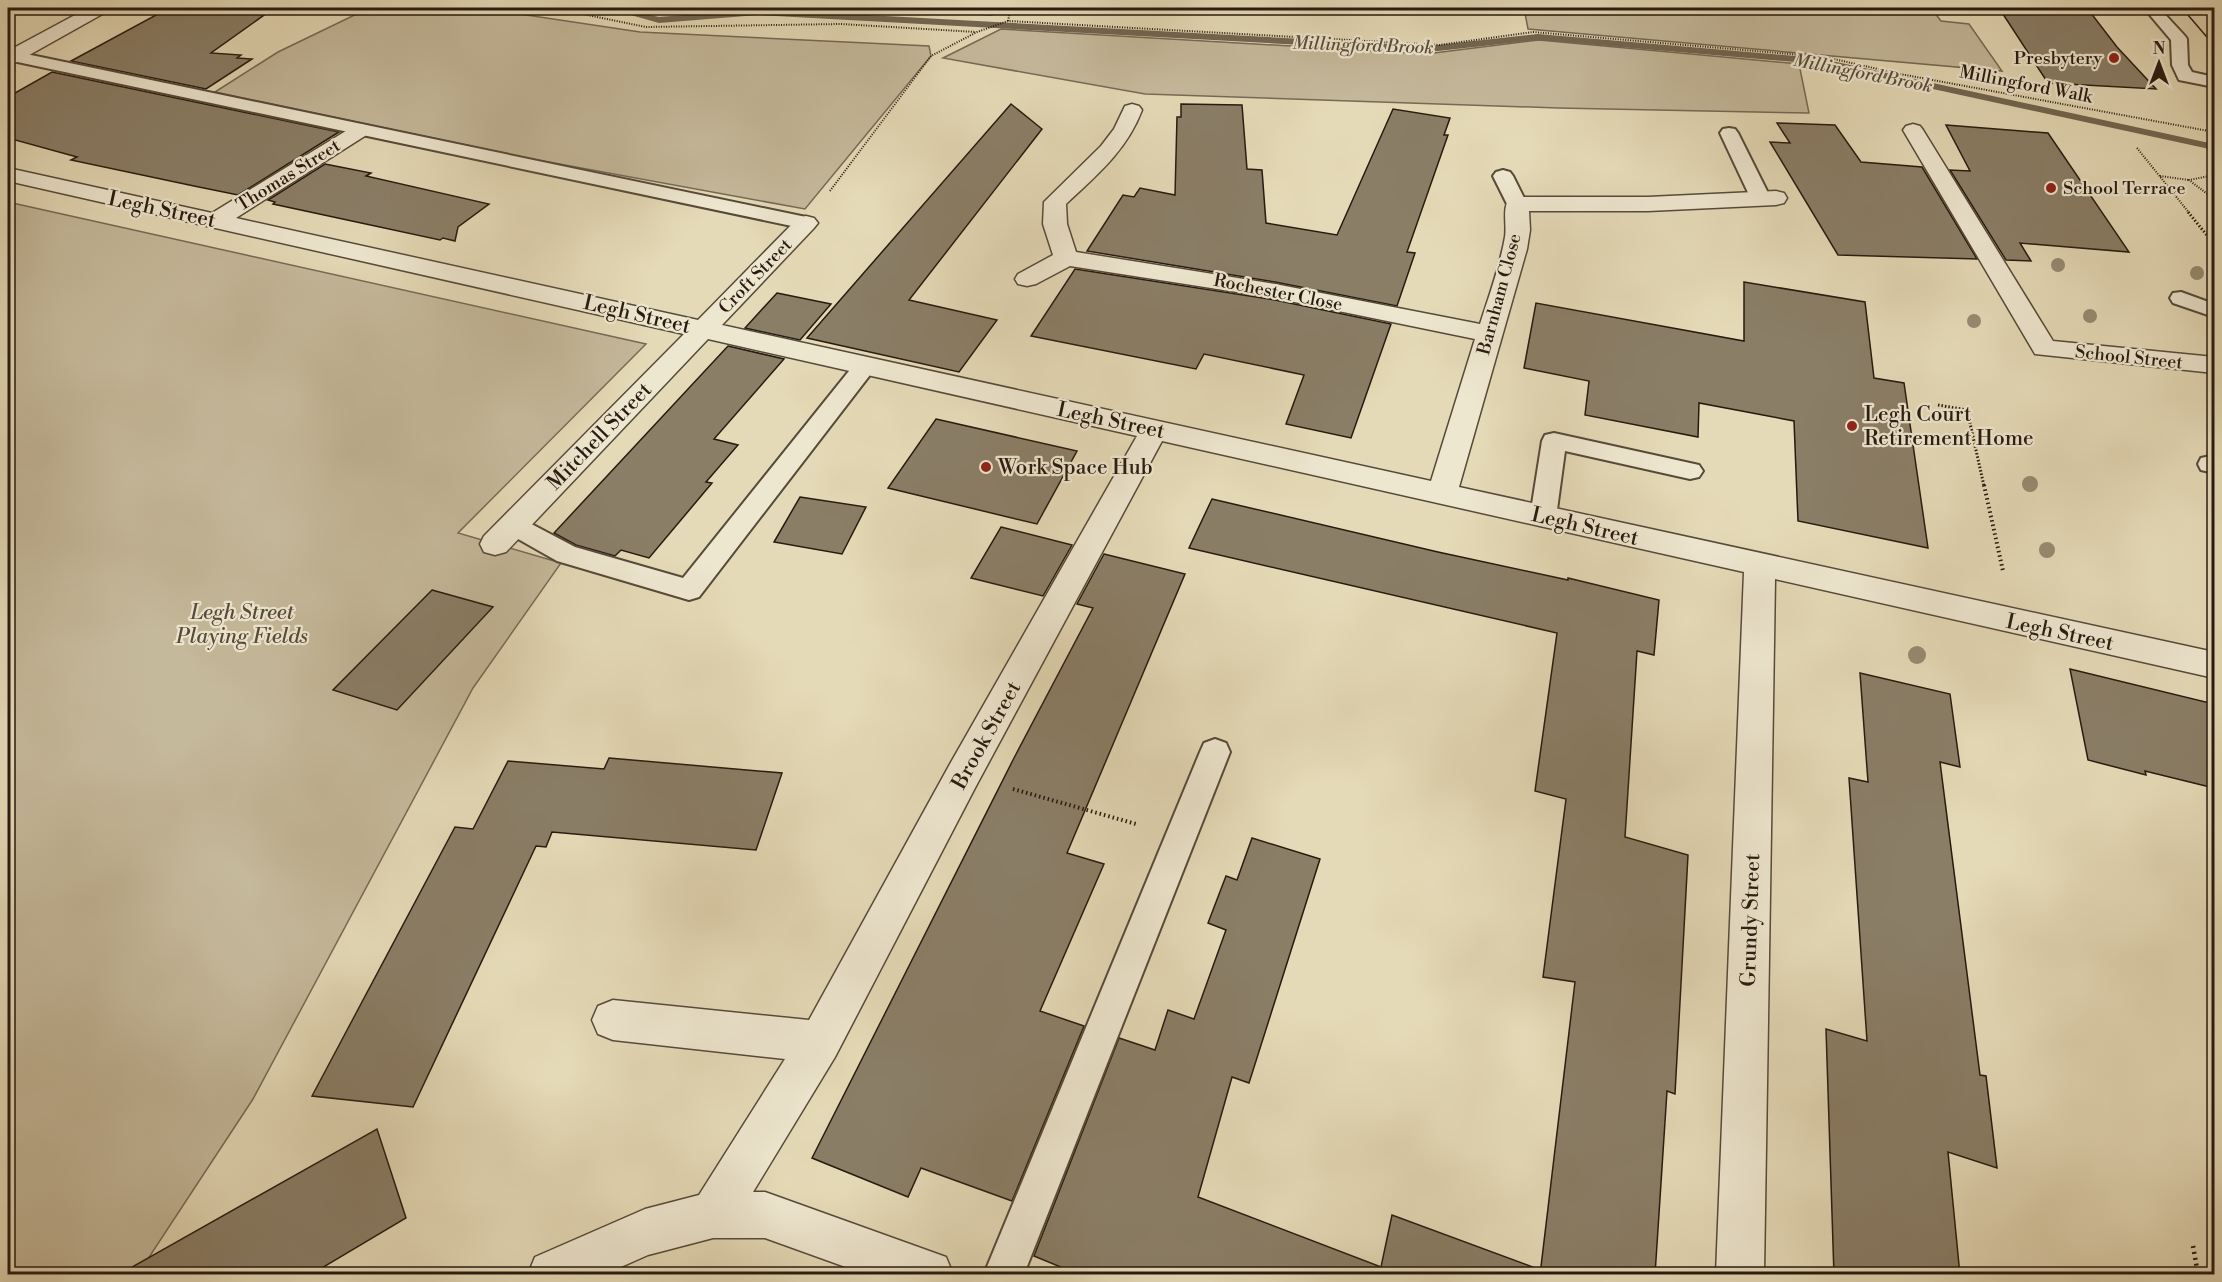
<svg xmlns="http://www.w3.org/2000/svg" width="2222" height="1282" font-family="'Libre Bodoni',serif">
<style>
.green{fill:#c5b99b;stroke:#766a56;stroke-width:1.5}
.lines{fill:none;stroke-linecap:round;stroke-linejoin:round}
.stream{fill:#726652;fill-rule:evenodd}
.building{fill:#8a7e67;stroke:#271a10;stroke-width:1.5}
.service-casing{stroke:#564a3a;stroke-width:4}
.minor-casing{stroke:#564a3a;stroke-width:3}
.tertiary-casing{stroke:#564a3a;stroke-width:3}
.primary-casing{stroke:#271a10;stroke-width:3}
.path-far3{stroke:#271a10;stroke-width:2;stroke-dasharray:1 1.5;stroke-linecap:butt}
.path-far2{stroke:#271a10;stroke-width:3;stroke-dasharray:1.5 2;stroke-linecap:butt}
.path-far1{stroke:#271a10;stroke-width:4;stroke-dasharray:1.5 3;stroke-linecap:butt}
.path{stroke:#271a10;stroke-width:4.5;stroke-dasharray:2 4;stroke-linecap:butt}
.service{fill:#eee7d0;fill-rule:evenodd}
.minor{fill:#eee7d0;fill-rule:evenodd}
.tertiary{fill:#eee7d0;fill-rule:evenodd}
.primary{fill:#e5dab7;fill-rule:evenodd}
.tree{fill:#968b72}
.poi-dot{fill:#8f2418;stroke:#eee7d0;stroke-width:2}
.labels{text-anchor:middle;stroke-width:4.5;stroke-linejoin:round;paint-order:stroke}
.far-water-label{font-size:18px;font-style:italic;fill:#594d3c;stroke:#eee7d0}
.far-poi-label{font-size:18px;fill:#271a10;stroke:#eee7d0;text-anchor:end}
.far-street-label{font-size:18px;fill:#271a10;stroke:#eee7d0}
.street-label{font-size:21px;fill:#271a10;stroke:#eee7d0}
.poi-label{font-size:21px;fill:#271a10;stroke:#eee7d0;text-anchor:start}
.park-label{font-size:21px;font-style:italic;fill:#564a3a;stroke:#eee7d0}
</style>
<rect width="100%" height="100%" fill="#e5dab7"/>
<filter id="stains"><feTurbulence type="fractalNoise" baseFrequency=".00333" numOctaves="4"/><feColorMatrix values="0 0 0 0 .2 0 0 0 0 .09 0 0 0 0 .02 0 0 0 .5 -.17"/></filter>
<radialGradient id="worn" r=".72"><stop offset=".6" stop-color="#630" stop-opacity="0"/><stop offset="1" stop-color="#630" stop-opacity=".3"/></radialGradient>
<g class="green">
<polygon points="369,8 479,8 640,32 929,46 931,56 805,209 532,159 215,92 278,52"/>
<polygon points="848,8 994,8 992,15"/>
<polygon points="1524,8 1931,8 1941,21 1969,24 2002,71 1528,29"/>
<polygon points="1001,29 1426,54 1539,40 1799,64 1809,113 1558,108 1145,94 943,58"/>
<polygon points="8,202 646,344 458,533 561,563 473,688 253,1099 138,1274 8,1274"/>
</g>
<g class="lines">
<polygon class="stream" points="606,8 621,8 659,17 758,9 1429,46 1538,34 1818,58 2214,144 2214,150 1818,64 1538,40 1429,52 758,15 659,23"/>
</g>
<g class="building">
<polygon points="169,8 274,8 211,53 241,55 237,58 252,59 206,89 71,61"/>
<polygon points="1999,8 2087,8 2117,47 2156,89 2048,83"/>
<polygon points="52,72 339,132 238,195 194,186 71,160 77,157 8,138 8,97"/>
<polygon points="1011,104 1042,129 909,300 997,320 959,372 807,338"/>
<polygon points="1181,104 1242,105 1247,169 1262,170 1266,223 1337,235 1393,109 1450,118 1444,135 1448,135 1407,252 1415,253 1397,306 1275,282 1087,251 1123,195 1134,197 1140,188 1175,195 1177,117 1181,117"/>
<polygon points="1777,123 1835,125 1861,162 1922,167 1977,259 1838,255 1770,142 1790,143"/>
<polygon points="1946,125 2048,133 2129,252 2020,243 2031,261 2006,260 1950,170 1970,171"/>
<polygon points="325,164 371,173 366,176 489,204 458,227 455,241 443,238 440,240 273,204 275,202 268,200"/>
<polygon points="1075,269 1275,300 1391,324 1351,438 1286,424 1304,375 1204,354 1196,369 1031,336"/>
<polygon points="1744,282 1865,302 1874,378 1904,383 1928,548 1798,521 1794,421 1699,403 1698,437 1585,415 1589,381 1524,368 1536,303 1744,341"/>
<polygon points="777,293 831,304 800,340 745,328"/>
<polygon points="728,346 784,359 714,439 738,445 706,482 712,483 649,558 621,550 615,556 576,545 554,533"/>
<polygon points="936,419 1077,451 1037,524 888,488"/>
<polygon points="800,497 866,507 842,554 774,542"/>
<polygon points="1212,499 1438,552 1568,580 1568,578 1659,600 1654,655 1637,651 1625,837 1688,855 1675,1094 1667,1091 1655,1275 1540,1275 1575,982 1543,977 1566,799 1535,791 1557,633 1189,548"/>
<polygon points="1001,527 1072,545 1043,596 971,578"/>
<polygon points="1104,554 1185,574 1067,853 1104,864 1040,1011 1084,1026 1012,1201 921,1168 908,1197 812,1158 1014,758 1093,608 1077,604"/>
<polygon points="432,590 493,607 397,710 333,690"/>
<polygon points="2070,669 2214,704 2214,788 2145,771 2146,775 2088,760"/>
<polygon points="1860,673 1950,694 1960,767 1940,762 1980,1075 1986,1076 1997,1168 1948,1152 1960,1275 1834,1275 1826,1029 1867,1041 1849,778 1868,782"/>
<polygon points="609,758 782,773 756,850 552,832 546,847 536,846 413,1107 312,1096 455,827 473,829 508,761 604,769"/>
<polygon points="1252,838 1320,859 1249,1083 1232,1077 1198,1197 1381,1267 1392,1215 1538,1269 1537,1275 1080,1275 1034,1256 1119,1038 1155,1050 1168,1010 1194,1019 1226,930 1208,923 1226,876 1237,880"/>
<polygon points="377,1129 406,1218 310,1275 118,1275"/>
</g>
<g class="lines">
<defs>
<g id="service">
<polygon points="2144,8 2159,8 2185,36 2187,39 2188,65 2192,72 2214,77 2214,87 2179,80 2172,65 2171,40"/>
<polygon points="12,51 806,217 813,219 816,223 813,227 806,229 8,60 8,52"/>
<polygon points="1729,128 1735,129 1738,133 1771,199 1768,203 1754,203 1751,199 1720,133 1723,129"/>
<polygon points="1503,170 1510,172 1513,176 1527,204 1524,208 1510,208 1507,204 1493,176 1496,172"/>
<polygon points="2181,292 2214,304 2214,317 2173,303 2170,298 2173,293"/>
<polygon points="865,359 873,361 876,366 873,371 699,597 689,600 557,561 504,531 500,525 504,519 513,516 522,519 575,547 683,578 857,361"/>
<polygon points="1554,433 1690,463 1699,465 1703,471 1699,477 1690,479 1565,451 1556,517 1552,523 1543,526 1534,523 1530,517 1542,441 1545,435"/>
<polygon points="2210,456 2214,457 2214,473 2201,470 2198,464 2201,458"/>
<polygon points="1215,739 1226,743 1230,752 1024,1274 984,1274 1200,752 1204,743"/>
</g>
<g id="minor">
<path d="M1132 104 1139 106 1142 110C1127 150 1097 175 1066 204L1067 224 1076 252 1275 284 1480 324C1489 296 1500 266 1505 237 1507 225 1502 209 1509 199L1517 197H1648L1776 191 1784 193 1787 198 1784 203 1776 205 1648 211H1529L1530 230 1527 249 1459 487 2214 652V678L1775 579 1764 1274H1716L1744 572 1162 441 976 786 835 1057 753 1192H765L946 1257 953 1274H865L765 1238H713L648 1255 605 1274H528L535 1257 645 1209 699 1195 785 1059 613 1040 598 1034 592 1020 598 1006 613 1000 809 1020 950 764 1137 436 708 339 506 552 495 555 484 552 480 544 484 536 684 334 8 181V168L212 213 354 126 361 124 368 126 371 130 368 134 236 218 698 320 798 218 806 216 814 218 818 223 814 228 722 325 1431 481 1475 339 1275 298 1070 266 1036 284 1027 286 1018 284 1015 279 1018 274 1053 255 1043 224 1044 202 1101 146 1114 129 1125 106Z"/>
<polygon points="1913,124 1920,126 1923,130 2053,341 2214,357 2214,373 2035,354 1903,130 1906,126"/>
</g>
<polygon id="tertiary" points="88,8 109,8 106,12 15,63 8,65 8,51"/>
<polygon id="primary" points="2183,8 2201,8 2214,22 2214,37 2207,36"/>
</defs>
<use href="#service" class="service-casing"/>
<use href="#minor" class="minor-casing"/>
<use href="#tertiary" class="tertiary-casing"/>
<use href="#primary" class="primary-casing"/>
<g class="path-far3">
<polyline points="553,8 646,27 841,24 976,32"/>
<polyline points="1008,21 1011,8"/>
<polyline points="2137,148 2190,214"/>
<polyline points="2214,175 2189,180 2214,199"/>
<polyline points="2160,176 2189,180"/>
<polyline points="830,191 931,56 977,32 1008,21 1439,45 1533,32 1825,57 1900,74 2214,132"/>
</g>
<g class="path-far2">
<polyline points="2188,212 2214,244"/>
<polyline points="1938,405 1967,410 1984,486"/>
</g>
<g class="path-far1">
<polyline points="1984,485 2003,571"/>
<polyline points="1013,789 1136,824"/>
</g>
<polyline class="path" points="2193,1246 2198,1274"/>
<use href="#service" class="service"/>
<use href="#minor" class="minor"/>
<use href="#tertiary" class="tertiary"/>
<use href="#primary" class="primary"/>
</g>
<g class="tree">
<circle cx="2058" cy="265" r="7"/>
<circle cx="2197" cy="273" r="7"/>
<circle cx="2090" cy="316" r="7"/>
<circle cx="1974" cy="321" r="7"/>
<circle cx="2030" cy="484" r="8"/>
<circle cx="2047" cy="550" r="8"/>
<circle cx="1917" cy="655" r="9"/>
</g>
<g class="poi-dot">
<circle cx="2114" cy="58" r="6"/>
<circle cx="2051" cy="188" r="6"/>
<circle cx="1852" cy="426" r="6"/>
<circle cx="986" cy="467" r="6"/>
</g>
<g class="labels">
<g class="far-water-label">
<text transform="translate(1363 45) rotate(2)" y="6">Millingford Brook</text>
<text transform="translate(1863 73) rotate(11)" y="6">Millingford Brook</text>
</g>
<g class="far-poi-label">
<text x="2102" y="64">Presbytery</text>
<text x="2063" y="194" text-anchor="start">School Terrace</text>
</g>
<g class="far-street-label">
<text transform="translate(2026 84) rotate(11)" y="6">Millingford Walk</text>
<text transform="translate(288 175) rotate(-32)" y="6">Thomas Street</text>
<text transform="translate(755 276) rotate(-46)" y="6">Croft Street</text>
<text transform="translate(1278 292) rotate(11)" y="6">Rochester Close</text>
<text transform="translate(1499 294) rotate(-75)" y="6">Barnham Close</text>
<text transform="translate(2129 357) rotate(6)" y="6">School Street</text>
</g>
<g class="street-label">
<text transform="translate(162 209) rotate(12)" y="7">Legh Street</text>
<text transform="translate(637 314) rotate(13)" y="7">Legh Street</text>
<text transform="translate(1111 420) rotate(12)" y="7">Legh Street</text>
<text transform="translate(599 436) rotate(-46)" y="7">Mitchell Street</text>
<text transform="translate(1585 526) rotate(13)" y="7">Legh Street</text>
<text transform="translate(2060 632) rotate(12)" y="7">Legh Street</text>
<text transform="translate(986 735) rotate(-61)" y="7">Brook Street</text>
<text transform="translate(1750 920) rotate(-88)" y="7">Grundy Street</text>
</g>
<g class="poi-label">
<text x="1864" y="421">Legh Court<tspan x="1864" dy="24">Retirement Home</tspan></text>
<text x="998" y="474">Work Space Hub</text>
</g>
<g class="park-label">
<text x="242" y="619">Legh Street<tspan x="242" dy="24">Playing Fields</tspan></text>
</g>
</g>
<rect width="2222" height="1282" fill="none" stroke="#e5dab7" stroke-width="30"/>
<rect x="9" y="9" width="2204" height="1264" fill="none" stroke="#271a10" stroke-width="3"/>
<rect x="15" y="15" width="2192" height="1252" fill="none" stroke="#271a10" stroke-width="1.5"/>
<g transform="translate(2159 63)" stroke="#eee7d0" stroke-width="4.5" paint-order="stroke">
<path d="M0-4.5L10 22L0 15L-10 22Z" fill="#271a10"/>
<text y="-9" font-size="16" font-weight="bold" text-anchor="middle" fill="#271a10">N</text>
</g>
<rect width="100%" height="100%" filter="url(#stains)"/>
<rect width="100%" height="100%" fill="url(#worn)"/>
</svg>
